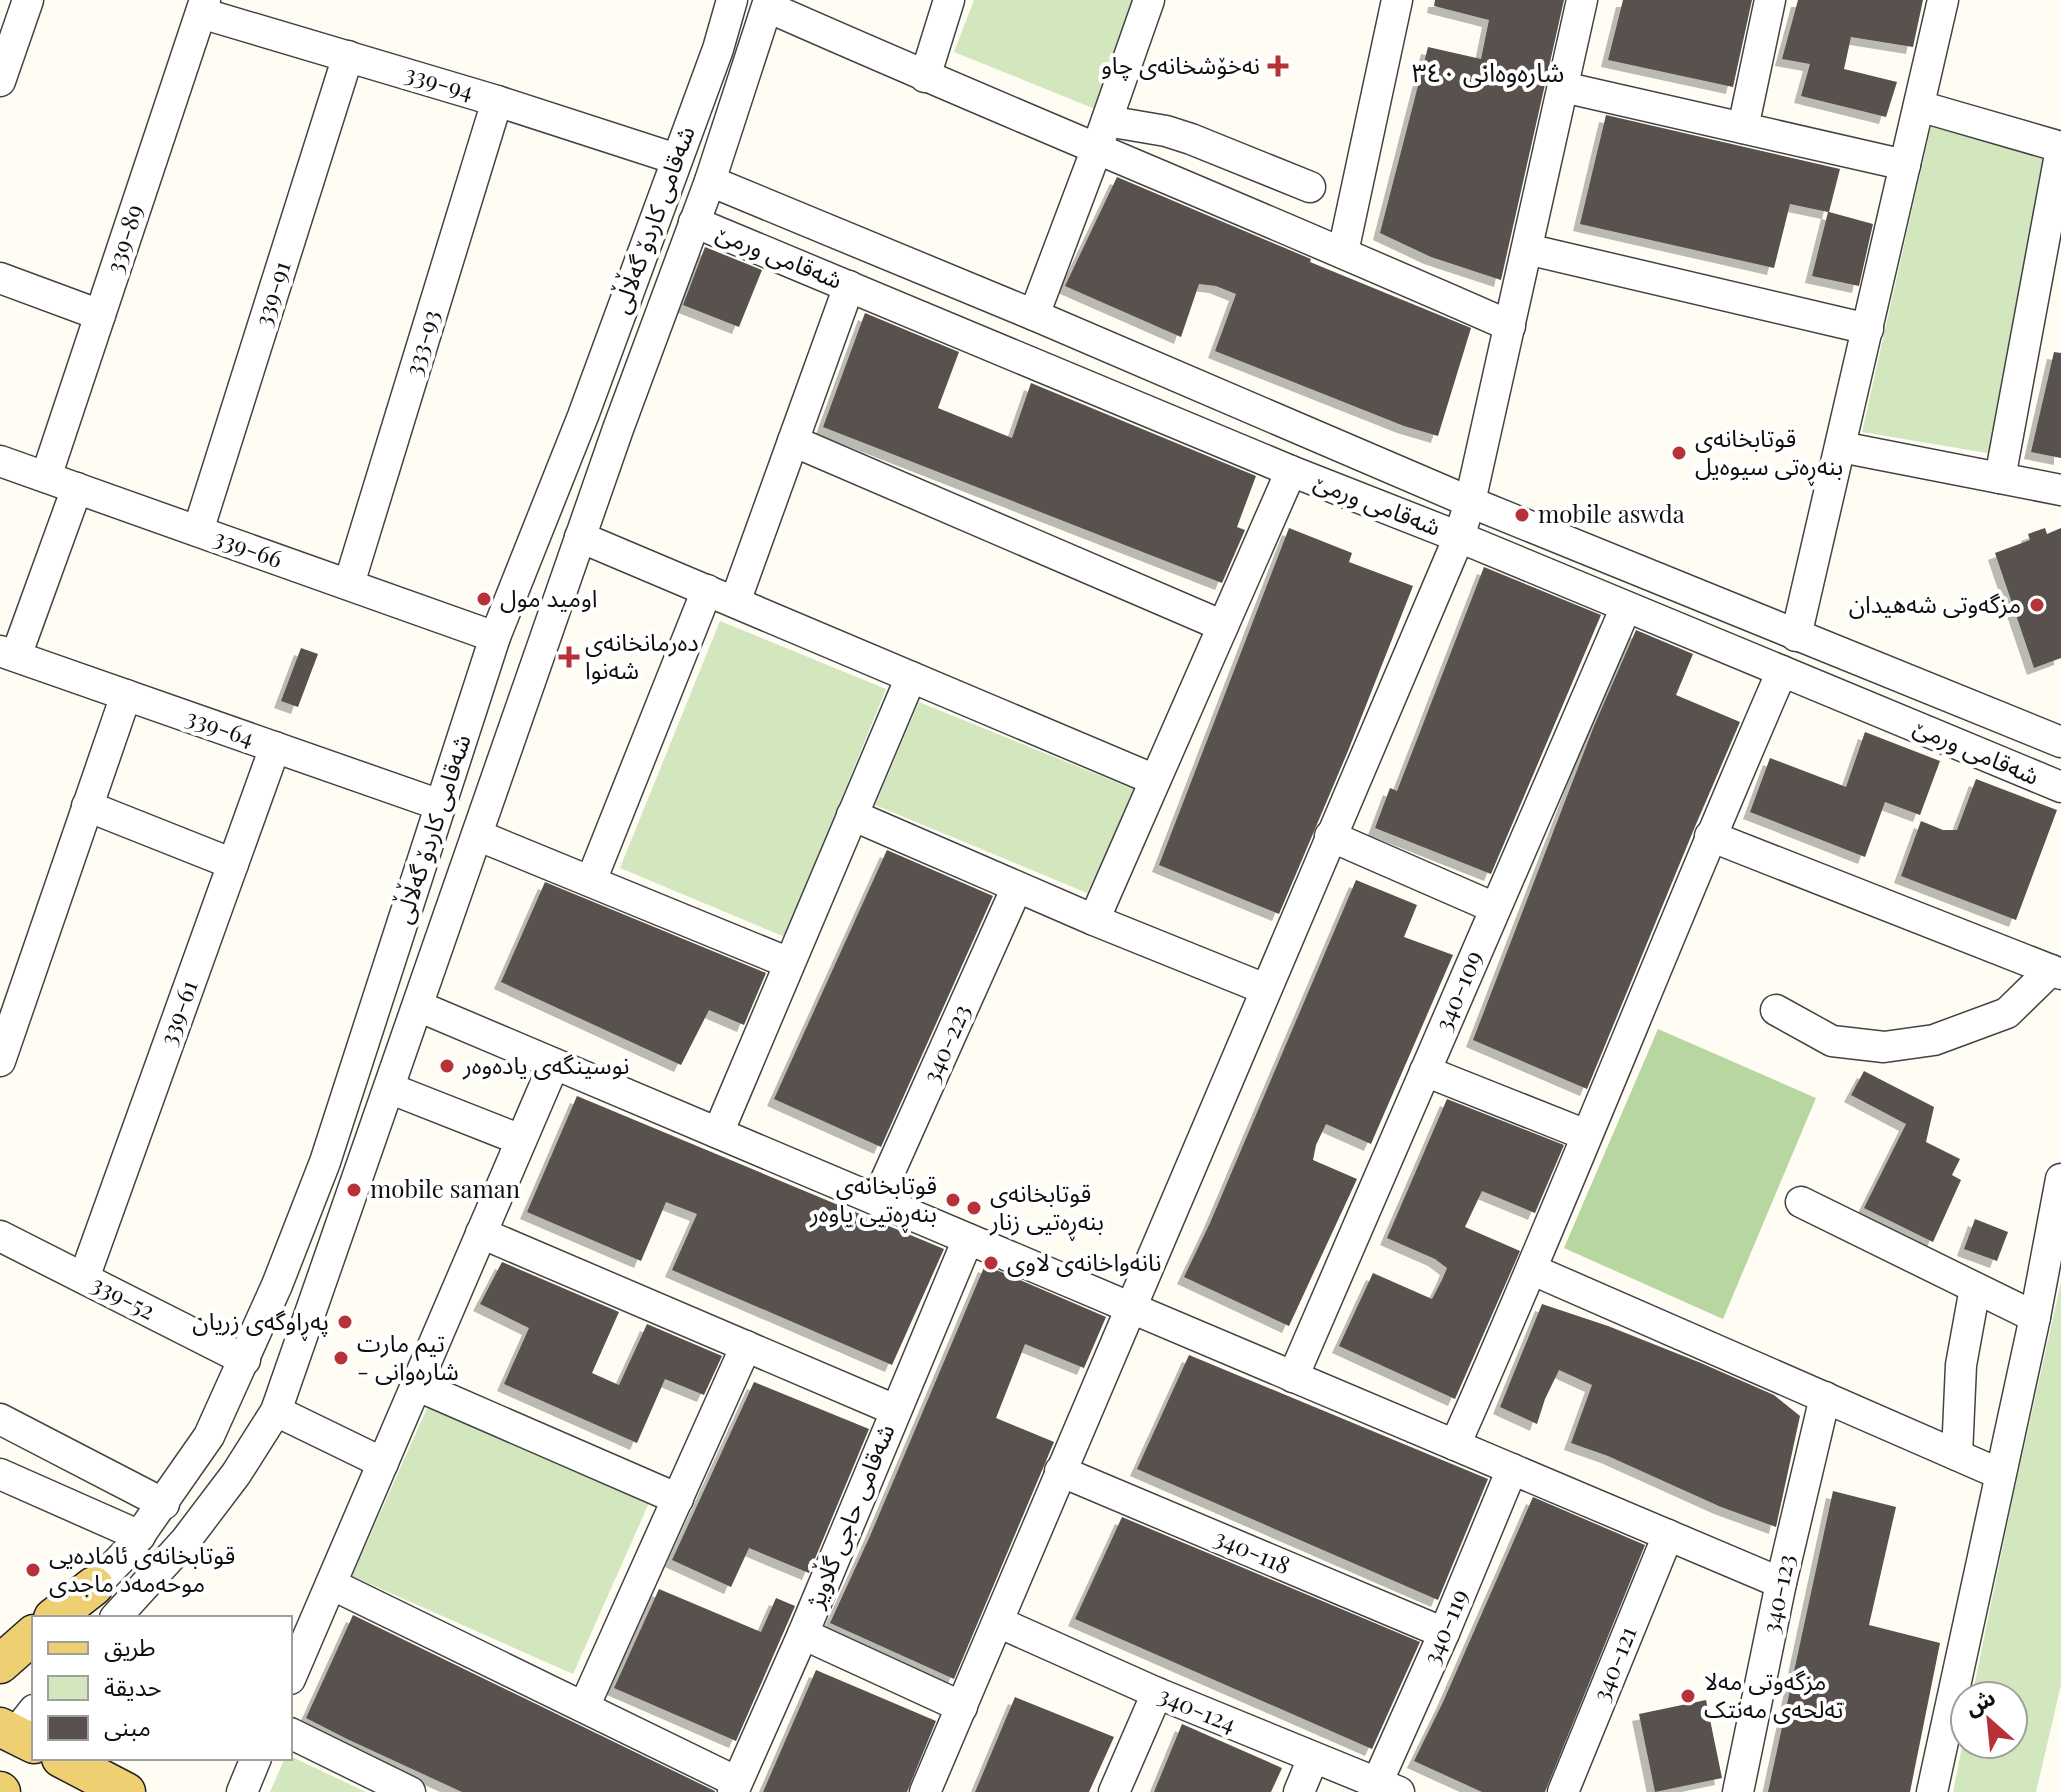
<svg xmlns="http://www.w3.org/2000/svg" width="2061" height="1792" font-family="'Playfair Display','Noto Sans Arabic',serif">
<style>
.green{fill:#d3e7be}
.forest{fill:#b8d69f}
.building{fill:#58514d;filter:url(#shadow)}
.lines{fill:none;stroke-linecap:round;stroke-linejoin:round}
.minor-casing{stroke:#434343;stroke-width:33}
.major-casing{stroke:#212121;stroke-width:41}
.minor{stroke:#fff;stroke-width:30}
.major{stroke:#eed073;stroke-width:38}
.poi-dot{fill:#b63138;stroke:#fff;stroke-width:3}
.labels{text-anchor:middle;stroke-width:8;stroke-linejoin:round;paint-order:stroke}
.poi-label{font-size:24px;fill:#101010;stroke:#fff;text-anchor:start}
.street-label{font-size:24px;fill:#101010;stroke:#fff}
.neighbourhood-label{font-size:26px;fill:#101010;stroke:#fff}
</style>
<defs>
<filter id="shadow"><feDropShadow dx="-7" dy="7" stdDeviation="0" flood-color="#0004"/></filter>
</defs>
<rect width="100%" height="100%" fill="#fefcf3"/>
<g class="green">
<polygon points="974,0 1133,0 1095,109 954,52"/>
<polygon points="1932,121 2046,154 1993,454 1862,432"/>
<polygon points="720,621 886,689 785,937 620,868"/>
<polygon points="919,702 1138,791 1087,893 875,805"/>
<polygon points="2061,1282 2061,1685 2036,1792 1953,1792 1965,1732 1965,1744 2013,1744 2013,1696 1972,1696 2013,1497"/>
<polygon points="428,1406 649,1503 573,1674 352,1576"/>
<polygon points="290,1756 366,1792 270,1792 285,1758 290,1758"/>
</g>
<polygon class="forest" points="1658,1029 1816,1098 1723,1319 1564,1248"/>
<g class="building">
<polygon points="1435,0 1564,0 1501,280 1431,257 1380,233 1428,47 1481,59 1489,20 1434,6"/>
<polygon points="1623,0 1752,0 1733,87 1608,60"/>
<polygon points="1798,0 1923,0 1913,47 1851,37 1844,69 1897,82 1886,117 1801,96 1810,64 1782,59"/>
<polygon points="1606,115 1840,169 1829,212 1873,224 1859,286 1812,276 1828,212 1790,204 1774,268 1580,224"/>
<polygon points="1117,177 1311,259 1310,262 1471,328 1438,436 1404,426 1215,351 1236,294 1216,286 1199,284 1181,337 1065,286"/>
<polygon points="705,247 762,270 739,327 683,305"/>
<polygon points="865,313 959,352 938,408 1012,438 1031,383 1256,476 1237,527 1245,530 1222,583 823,427"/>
<polygon points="2054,352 2061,353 2061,458 2031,452"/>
<polygon points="1289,528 1352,553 1349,562 1413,586 1348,751 1279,914 1159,865"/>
<polygon points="2045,528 2047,534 2061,528 2061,658 2034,668 1995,553 2030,540 2028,534"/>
<polygon points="1484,567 1601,615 1491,874 1375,828 1390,788 1397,791"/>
<polygon points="1636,630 1693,654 1676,695 1740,722 1694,829 1587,1089 1473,1040 1594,726"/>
<polygon points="301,648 318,654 298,707 281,701"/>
<polygon points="1865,732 1940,761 1920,815 1885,802 1865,857 1750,812 1770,758 1846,787"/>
<polygon points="1976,779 2057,810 2016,920 1901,876 1921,821 1943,830 1957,830"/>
<polygon points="887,850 993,896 881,1147 774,1099"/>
<polygon points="1356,880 1417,905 1404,937 1453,955 1371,1144 1326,1124 1316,1145 1313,1160 1357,1179 1289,1326 1184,1277 1210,1223"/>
<polygon points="545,882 766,973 744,1025 709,1010 681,1065 501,982"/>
<polygon points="1864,1071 1934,1107 1926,1142 1960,1159 1952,1175 1961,1180 1933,1242 1864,1208 1906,1124 1851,1095"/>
<polygon points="577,1096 944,1249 892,1365 672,1270 697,1214 666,1202 641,1261 527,1212"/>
<polygon points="1447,1099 1564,1145 1535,1213 1482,1191 1465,1227 1520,1251 1455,1399 1339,1346 1373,1273 1432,1299 1442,1280 1447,1268 1435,1259 1387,1238"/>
<polygon points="1975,1219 2008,1232 1997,1261 1964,1249"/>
<polygon points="502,1262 619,1312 592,1373 619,1385 647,1324 722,1356 704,1395 665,1379 637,1443 504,1384 529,1328 480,1304"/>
<polygon points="985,1265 1106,1317 1084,1368 1025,1344 996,1418 1054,1442 954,1679 830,1623 870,1536"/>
<polygon points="1542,1304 1608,1326 1701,1363 1774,1395 1800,1416 1776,1527 1721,1507 1608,1456 1571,1443 1592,1385 1559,1370 1545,1399 1537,1424 1500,1407"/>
<polygon points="1189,1355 1488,1479 1438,1600 1137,1469"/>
<polygon points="754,1382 869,1429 809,1573 749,1548 731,1587 672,1560"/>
<polygon points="1833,1491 1896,1507 1869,1625 1940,1643 1910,1792 1768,1792"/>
<polygon points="1533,1497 1645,1545 1545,1792 1482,1792 1414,1761 1443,1702"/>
<polygon points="1122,1517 1420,1642 1372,1749 1075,1619"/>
<polygon points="659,1589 761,1632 776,1598 795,1606 736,1741 614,1688"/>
<polygon points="353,1615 715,1791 715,1792 462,1792 347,1739 306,1718"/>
<polygon points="816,1670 936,1721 907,1792 763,1792"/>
<polygon points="1015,1697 1114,1737 1089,1792 975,1792"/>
<polygon points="1706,1700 1722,1778 1655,1792 1639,1714"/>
<polygon points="1182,1724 1282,1768 1271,1792 1154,1792"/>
</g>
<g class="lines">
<defs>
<g id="minor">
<path d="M768 7C1014 116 1264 217 1510 326"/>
<polyline points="201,13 497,101 676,159"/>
<polyline points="925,77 949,0"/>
<polyline points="0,81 28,0"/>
<polyline points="1563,87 1905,165"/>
<polyline points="1919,106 2061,147"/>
<polyline points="1107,121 1166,131 1191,139 1310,187"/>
<polyline points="1743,128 1770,0"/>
<polyline points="710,181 1034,315 1470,502 2061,742"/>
<polyline points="694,222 1291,471 1459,537 2061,787"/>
<polyline points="1527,249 1868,329"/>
<polyline points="1343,252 1397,0"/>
<polyline points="0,278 100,315"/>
<polyline points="1034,315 1097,148 1149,0"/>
<polyline points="793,441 1223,626"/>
<polyline points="1841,447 2061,490"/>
<polyline points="0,461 495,637"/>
<polyline points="46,477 205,0"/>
<polyline points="2000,478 2061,149"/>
<polyline points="198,531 348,56"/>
<polyline points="580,537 1155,780"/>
<polyline points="349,584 497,101"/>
<polyline points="735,602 849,286"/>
<polyline points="1796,636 1943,0"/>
<polyline points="0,651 440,805"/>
<polyline points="16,656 77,488"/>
<polyline points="87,806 233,864"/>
<polyline points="852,815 1094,920 1265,989"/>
<polyline points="477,835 789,963"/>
<polyline points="1330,836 1495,908"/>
<polyline points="1710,836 2061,974"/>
<polyline points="591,881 707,590"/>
<polyline points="1094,920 1291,471"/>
<polyline points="418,1006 1781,1583"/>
<polyline points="1776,1010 1832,1041 1884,1047 1934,1040 2007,1013 2051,970"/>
<polyline points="0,1061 126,695"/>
<polyline points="1425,1071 1586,1135"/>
<polyline points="389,1088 521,1140"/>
<polyline points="718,1133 911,677"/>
<polyline points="877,1200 1017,887"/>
<polyline points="1801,1202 2035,1317"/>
<polyline points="481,1233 895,1410"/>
<polyline points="0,1236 245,1360"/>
<polyline points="1533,1270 2000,1474"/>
<polyline points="84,1278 275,747"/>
<polyline points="1293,1377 1626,607"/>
<polyline points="416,1385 678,1499"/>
<polyline points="276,1411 383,1463"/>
<polyline points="0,1419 164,1504"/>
<path d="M1455 1445C1569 1189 1670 928 1782 671"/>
<polyline points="1957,1455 1961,1365 1975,1288"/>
<polyline points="1060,1471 1444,1633"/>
<polyline points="0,1474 140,1536"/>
<polyline points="331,1584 737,1782"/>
<polyline points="78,1603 130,1549 209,1436 277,1285 325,1162 495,637 583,416 718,49 732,0"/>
<polyline points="115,1618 186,1540 236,1474 276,1411 618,429 710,181 769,0"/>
<polyline points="998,1622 1157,1693 1399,1792"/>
<polyline points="803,1634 962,1707"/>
<polyline points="290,1679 554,1064"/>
<polyline points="584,1707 746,1346"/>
<polyline points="290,1733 410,1792"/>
<polyline points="15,1734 34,1710"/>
<polyline points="1377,1783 1444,1633 1512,1469"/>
<polyline points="242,1792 256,1758"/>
<polyline points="733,1792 803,1634 968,1239"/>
<polyline points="925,1792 1459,537 1470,502 1582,0"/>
<polyline points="1114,1792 1157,1693"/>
<polyline points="1299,1792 1313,1758"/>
<polyline points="1563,1792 1668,1535"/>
<polyline points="1738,1792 1781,1583 1825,1397"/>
<polyline points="1932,1792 2035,1317 2061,1179"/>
</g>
<g id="major">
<polyline points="53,1618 94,1586"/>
<polyline points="0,1664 34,1634"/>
<polyline points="0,1727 34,1744"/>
<polyline points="61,1758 126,1792"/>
<polyline points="0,1791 1,1792"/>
</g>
</defs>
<use href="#minor" class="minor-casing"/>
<use href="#major" class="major-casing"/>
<use href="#minor" class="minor"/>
<use href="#major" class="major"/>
</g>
<g class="poi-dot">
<path d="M1274 54h8v8h8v8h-8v8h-8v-8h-8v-8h8z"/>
<circle cx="1679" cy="453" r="8"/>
<circle cx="1522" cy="515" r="8"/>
<circle cx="484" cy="599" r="8"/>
<circle cx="2037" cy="605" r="8"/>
<path d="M565 645h8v8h8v8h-8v8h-8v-8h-8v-8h8z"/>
<circle cx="447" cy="1066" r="8"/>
<circle cx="354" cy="1190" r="8"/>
<circle cx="953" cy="1200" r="8"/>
<circle cx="974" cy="1208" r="8"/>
<circle cx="991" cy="1263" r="8"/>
<circle cx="345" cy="1322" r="8"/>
<circle cx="341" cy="1358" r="8"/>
<circle cx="33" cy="1570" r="8"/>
<circle cx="1688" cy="1696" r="8"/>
</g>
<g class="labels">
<g class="poi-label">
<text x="1260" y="74" text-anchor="end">نەخۆشخانەی چاو</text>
<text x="1695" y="447">قوتابخانەی<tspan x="1695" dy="28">بنەڕەتی سیوەیل</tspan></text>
<text x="1538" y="523">mobile aswda</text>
<text x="500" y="607">اوميد مول</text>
<text x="2021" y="613" text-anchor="end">مزگەوتی شەهیدان</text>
<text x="585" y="651">دەرمانخانەی<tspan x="585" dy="28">شەنوا</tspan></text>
<text x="463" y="1074">نوسینگەی یادەوەر</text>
<text x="937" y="1194" text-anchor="end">قوتابخانەی<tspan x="937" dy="28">بنەڕەتیی یاوەر</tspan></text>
<text x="370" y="1198">mobile saman</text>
<text x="990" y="1202">قوتابخانەی<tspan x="990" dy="28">بنەڕەتیی زنار</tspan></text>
<text x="1007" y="1271">نانەواخانەی لاوی</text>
<text x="329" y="1330" text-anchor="end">پەڕاوگەی زریان</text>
<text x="357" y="1352">تیم مارت<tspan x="357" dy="28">- شارەوانی</tspan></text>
<text x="49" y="1564">قوتابخانەی ئامادەیی<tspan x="49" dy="28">موحەمەد ماجدی</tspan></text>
<text x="1704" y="1690">مزگەوتی مەلا<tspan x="1704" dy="28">تەلحەی مەنتک</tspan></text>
</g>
<g class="street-label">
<text transform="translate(439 83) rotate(16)" y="8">339-94</text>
<text transform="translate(654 220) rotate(-70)" y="8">شەقامی کاردۆ گەڵاڵی</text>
<text transform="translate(125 239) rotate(-72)" y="8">339-89</text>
<text transform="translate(779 257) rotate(22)" y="8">شەقامی ورمێ</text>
<text transform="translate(273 294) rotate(-72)" y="8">339-91</text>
<text transform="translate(423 343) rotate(-73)" y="8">333-93</text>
<text transform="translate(1377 505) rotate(21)" y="8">شەقامی ورمێ</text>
<text transform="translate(248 549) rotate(20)" y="8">339-66</text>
<text transform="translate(220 728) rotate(19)" y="8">339-64</text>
<text transform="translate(1976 752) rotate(23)" y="8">شەقامی ورمێ</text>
<text transform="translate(433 829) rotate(-72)" y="8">شەقامی کاردۆ گەڵاڵی</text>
<text transform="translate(1459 991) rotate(-67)" y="8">340-109</text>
<text transform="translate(179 1013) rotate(-70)" y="8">339-61</text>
<text transform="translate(947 1044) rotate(-66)" y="8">340-223</text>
<text transform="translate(123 1298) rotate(27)" y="8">339-52</text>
<text transform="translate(851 1516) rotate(-68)" y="8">شەقامی حاجی گڵاویژ</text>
<text transform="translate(1252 1552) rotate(23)" y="8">340-118</text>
<text transform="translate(1779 1594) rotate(-78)" y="8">340-123</text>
<text transform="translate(1446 1627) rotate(-67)" y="8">340-119</text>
<text transform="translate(1615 1664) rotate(-68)" y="8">340-121</text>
<text transform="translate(1197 1710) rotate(23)" y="8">340-124</text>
</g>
<g class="neighbourhood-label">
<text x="1488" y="82">شارەوەانی ٣٤٠</text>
</g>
</g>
<rect x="32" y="1616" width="260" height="144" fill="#ffffff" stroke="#9f9f9f" stroke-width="2"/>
<rect x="48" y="1642" width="40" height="12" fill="#eed073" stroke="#9f9f9f" stroke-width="2"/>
<text x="104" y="1656" font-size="24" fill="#101010">طريق</text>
<rect x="48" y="1676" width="40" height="24" fill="#d3e7be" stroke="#9f9f9f" stroke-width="2"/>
<text x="104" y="1696" font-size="24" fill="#101010">حديقة</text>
<rect x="48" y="1716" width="40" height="24" fill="#58514d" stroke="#9f9f9f" stroke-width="2"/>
<text x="104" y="1736" font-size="24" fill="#101010">مبنى</text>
<g transform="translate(1989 1720) rotate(333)"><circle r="38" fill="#ffffff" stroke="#9f9f9f" stroke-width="2"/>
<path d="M0-6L14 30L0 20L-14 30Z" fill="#b63138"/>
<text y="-12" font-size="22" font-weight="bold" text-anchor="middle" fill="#101010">ش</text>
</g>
</svg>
